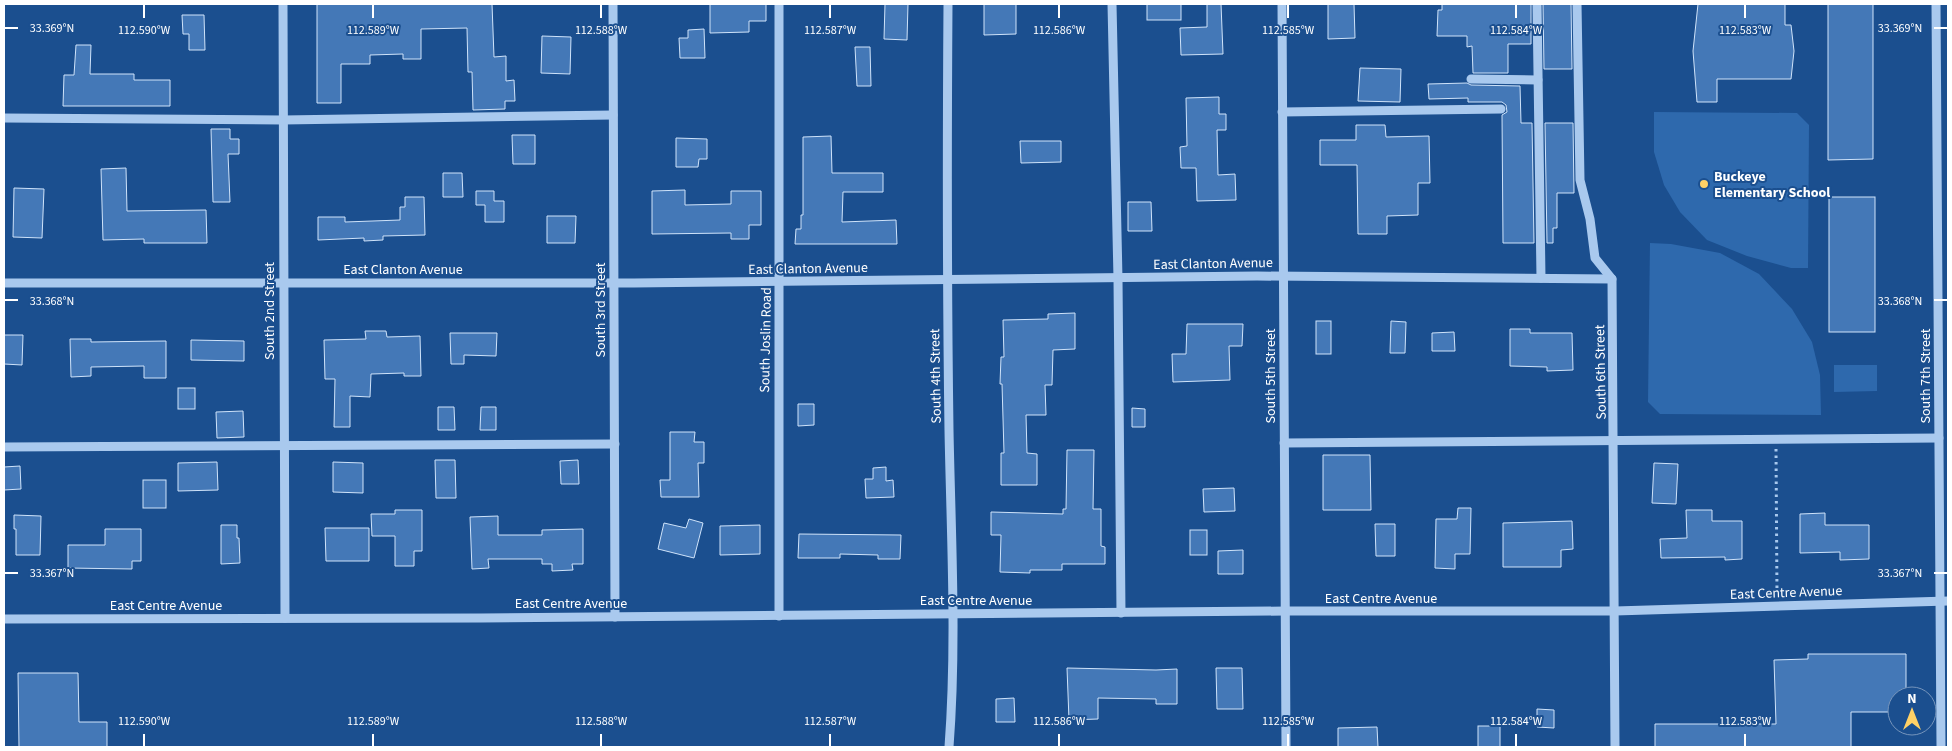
<svg xmlns="http://www.w3.org/2000/svg" width="1952" height="751" font-family="'Source Sans 3',sans-serif">
<style>
.green{fill:#2e69ad}
.building{fill:#4478b7;stroke:#cfe3fa}
.lines{fill:none;stroke-linecap:round;stroke-linejoin:round}
.path{stroke:#a9c9ee;stroke-width:3;stroke-dasharray:2.5 4;stroke-linecap:butt}
.minor{stroke:#a9c9ee;stroke-width:9}
.ticks{fill:none;stroke:#fff;stroke-width:2}
.poi-dot{fill:#ffd166;stroke:#1b4f8f;stroke-width:2}
.labels{text-anchor:middle;stroke-width:4;stroke-linejoin:round;paint-order:stroke}
.poi-label{font-size:14px;font-weight:bold;fill:#fff;stroke:#1b4f8f;text-anchor:start}
.street-label{font-size:14px;fill:#fff;stroke:#1b4f8f}
.ticks-label{font-size:12px;text-anchor:middle;fill:#fff;stroke:#1b4f8f;stroke-width:4;stroke-linejoin:round;paint-order:stroke}
</style>
<rect width="100%" height="100%" fill="#1b4f8f"/>
<g class="green">
<polygon points="1654,112 1797,113 1809,125 1808,268 1791,268 1747,256 1707,240 1680,212 1664,185 1654,152"/>
<polygon points="1650,243 1671,244 1720,253 1759,274 1792,309 1812,342 1820,375 1821,415 1660,414 1648,402"/>
<polygon points="1834,365 1877,365 1877,391 1834,392"/>
</g>
<g class="building">
<polygon points="317,4 492,4 494,57 506,56 506,81 514,80 515,101 505,101 505,109 473,110 472,72 468,72 467,28 421,29 421,59 403,59 403,54 370,55 370,64 341,64 341,103 317,103"/>
<polygon points="710,4 766,4 766,21 749,21 749,32 710,33"/>
<polygon points="885,4 908,4 907,40 884,39"/>
<polygon points="984,4 1016,4 1016,34 984,35"/>
<rect x="1147" y="4" width="34" height="16"/>
<polygon points="1207,4 1221,4 1223,54 1181,55 1180,28 1207,27"/>
<polygon points="1328,4 1354,4 1355,38 1328,39"/>
<polygon points="1442,4 1531,4 1531,44 1508,44 1508,73 1473,73 1472,46 1467,47 1467,36 1437,36 1438,10 1442,10"/>
<polygon points="1543,4 1571,4 1572,69 1544,69"/>
<polygon points="1698,4 1785,4 1785,25 1791,25 1794,51 1791,79 1717,79 1717,102 1697,102 1693,51"/>
<polygon points="1828,4 1873,4 1873,159 1828,160"/>
<polygon points="182,15 204,15 205,50 189,50 189,34 183,34"/>
<polygon points="704,29 705,58 680,58 679,38 688,38 688,30"/>
<polygon points="542,36 571,37 570,74 541,73"/>
<polygon points="76,45 91,45 90,74 134,74 134,80 170,80 170,106 63,106 64,75 74,75"/>
<polygon points="855,47 870,47 871,86 857,86"/>
<polygon points="1360,68 1401,69 1400,102 1358,101"/>
<polygon points="1467,83 1471,85 1520,86 1521,123 1532,123 1534,243 1503,243 1502,115 1507,112 1506,105 1502,102 1468,102 1468,98 1429,99 1428,84"/>
<polygon points="1219,97 1219,114 1226,114 1226,130 1217,130 1218,175 1235,174 1236,200 1197,201 1196,168 1181,168 1180,147 1187,146 1186,98"/>
<polygon points="1545,123 1573,123 1574,193 1557,193 1557,228 1553,228 1553,243 1547,243"/>
<polygon points="1356,125 1385,125 1386,137 1429,136 1430,183 1418,183 1418,215 1387,216 1387,234 1358,234 1357,165 1320,165 1320,140 1356,140"/>
<polygon points="211,129 230,129 230,139 239,139 239,154 228,154 230,202 213,202"/>
<polygon points="512,135 535,135 535,164 513,164"/>
<polygon points="831,136 832,173 883,173 883,192 843,192 842,222 896,220 897,244 795,244 796,229 801,229 801,215 803,215 803,137"/>
<polygon points="676,138 707,139 707,159 699,159 698,167 676,167"/>
<polygon points="1020,141 1061,141 1061,162 1021,163"/>
<polygon points="126,168 127,211 206,210 207,243 144,243 144,239 103,240 101,169"/>
<polygon points="443,173 462,173 463,197 443,197"/>
<polygon points="14,188 44,189 42,238 13,237"/>
<polygon points="685,190 685,205 731,204 731,191 761,191 761,225 749,225 749,239 731,239 731,233 652,234 652,191"/>
<polygon points="476,191 494,191 494,201 504,201 504,222 485,222 485,205 476,205"/>
<polygon points="405,197 424,197 425,235 383,236 383,240 364,241 364,238 318,240 318,217 345,217 345,222 400,220 400,207 405,207"/>
<rect x="1829" y="197" width="46" height="135"/>
<polygon points="1128,202 1151,202 1152,231 1128,231"/>
<polygon points="547,216 576,216 575,243 547,243"/>
<polygon points="1075,313 1075,349 1053,350 1052,385 1045,385 1046,415 1026,415 1027,453 1037,454 1037,485 1001,485 1001,453 1004,453 1002,384 1000,384 1001,357 1004,357 1003,320 1048,319 1048,314"/>
<rect x="1316" y="321" width="15" height="33"/>
<polygon points="1391,321 1406,322 1405,353 1390,353"/>
<polygon points="1187,324 1243,324 1242,346 1229,346 1230,380 1173,382 1172,354 1186,354"/>
<polygon points="1510,329 1530,329 1530,333 1572,333 1573,370 1547,371 1547,367 1510,366"/>
<polygon points="365,331 386,331 387,337 420,336 421,376 404,376 404,373 371,374 370,397 350,396 350,427 334,427 335,379 325,379 324,340 366,339"/>
<polygon points="1454,332 1455,351 1432,351 1432,333"/>
<polygon points="450,333 497,333 496,356 464,355 464,364 451,364"/>
<polygon points="4,335 23,335 22,365 4,364"/>
<polygon points="70,339 91,339 91,342 166,341 166,378 144,378 144,366 91,367 91,376 71,377"/>
<polygon points="191,340 244,341 244,361 191,360"/>
<rect x="178" y="388" width="17" height="21"/>
<polygon points="798,404 814,404 814,425 798,426"/>
<polygon points="438,407 454,407 455,430 438,430"/>
<polygon points="481,407 496,407 496,430 480,430"/>
<polygon points="1132,408 1145,409 1145,427 1132,427"/>
<polygon points="243,411 244,437 217,438 216,412"/>
<polygon points="670,432 695,432 694,442 704,442 704,463 698,463 699,497 661,497 660,480 670,480"/>
<polygon points="1067,450 1094,450 1093,509 1101,509 1101,546 1105,547 1105,564 1062,564 1062,570 1030,570 1030,573 1000,572 1001,535 991,535 991,512 1063,514 1063,509 1066,509"/>
<polygon points="1323,455 1370,455 1371,510 1323,510"/>
<polygon points="435,460 455,460 456,498 436,498"/>
<polygon points="578,460 579,484 561,484 560,461"/>
<polygon points="217,462 218,490 178,491 178,463"/>
<polygon points="333,462 363,463 363,493 333,492"/>
<polygon points="1654,463 1678,464 1676,504 1652,503"/>
<polygon points="20,466 21,489 4,490 4,467"/>
<polygon points="886,467 886,481 893,480 894,497 866,498 865,479 873,479 873,468"/>
<rect x="143" y="480" width="23" height="28"/>
<polygon points="1234,488 1235,511 1204,512 1203,489"/>
<polygon points="1458,508 1471,508 1470,554 1455,554 1455,569 1435,568 1436,519 1457,519"/>
<polygon points="395,510 422,510 422,551 414,551 414,566 395,566 395,536 372,536 371,514 395,514"/>
<polygon points="1686,510 1712,510 1712,521 1742,521 1742,559 1725,560 1725,557 1661,558 1660,539 1687,538"/>
<polygon points="1825,513 1825,525 1869,525 1869,559 1840,560 1840,552 1800,553 1800,514"/>
<polygon points="14,515 41,516 40,555 16,555 16,529 14,529"/>
<polygon points="498,516 498,535 542,535 542,530 583,529 583,564 572,564 573,570 552,571 552,564 542,564 542,559 488,559 489,568 472,569 470,517"/>
<polygon points="689,519 703,523 694,558 658,549 664,523 686,528"/>
<polygon points="1572,521 1573,549 1561,550 1561,567 1503,567 1503,523"/>
<polygon points="1375,524 1395,524 1395,556 1376,556"/>
<polygon points="221,525 237,525 237,538 239,538 240,563 221,564"/>
<polygon points="760,525 760,554 720,555 720,526"/>
<polygon points="325,528 369,528 369,561 326,561"/>
<polygon points="105,529 141,529 141,561 132,561 132,569 68,568 68,545 105,545"/>
<rect x="1190" y="530" width="17" height="25"/>
<polygon points="799,534 901,535 900,559 878,559 878,555 840,554 840,558 798,558"/>
<polygon points="1243,550 1243,574 1218,574 1218,551"/>
<polygon points="1808,654 1906,654 1906,696 1897,696 1897,712 1851,712 1851,747 1655,747 1655,724 1776,724 1774,660 1808,659"/>
<polygon points="1067,668 1156,670 1177,669 1177,704 1156,704 1156,699 1098,698 1098,719 1069,720"/>
<polygon points="1216,668 1242,668 1243,709 1217,709"/>
<polygon points="18,673 78,673 79,722 107,722 107,747 19,747"/>
<polygon points="1014,698 1015,722 996,722 996,699"/>
<polygon points="1537,709 1554,710 1554,728 1537,727"/>
<rect x="1478" y="726" width="22" height="21"/>
<polygon points="1377,727 1378,747 1338,747 1338,728"/>
</g>
<g class="lines">
<polyline class="path" points="1776,449 1777,596"/>
<g class="minor">
<polyline points="283,4 285,618"/>
<polyline points="613,4 615,617"/>
<path d="M948 4C947 146 947 288 949 430 951 536 957 642 949 747"/>
<polyline points="1112,4 1118,279 1121,613"/>
<polyline points="1282,4 1286,747"/>
<polyline points="1537,4 1541,278"/>
<polyline points="1577,4 1580,180 1590,219 1595,258 1612,279 1615,747"/>
<polyline points="1936,4 1941,747"/>
<polyline points="1471,79 1538,80"/>
<polyline points="1282,112 1501,109"/>
<polyline points="4,118 283,120 613,115"/>
<polyline points="4,283 634,283 1257,276 1612,279"/>
<polyline points="1284,443 1939,438"/>
<polyline points="4,447 615,444"/>
<polyline points="779,616 779,4"/>
<polyline points="4,619 481,618 1285,611 1615,611 1948,601"/>
</g>
</g>
<path class="ticks" d="M144 5V18M373 5V18M601 5V18M830 5V18M1059 5V18M1288 5V18M1516 5V18M1745 5V18M5 28H18M1934 28H1947M5 300H18M1934 300H1947M5 573H18M1934 573H1947M144 734V746M373 734V746M601 734V746M830 734V746M1059 734V746M1288 734V746M1516 734V746M1745 734V746"/>
<circle class="poi-dot" cx="1704" cy="184" r="5"/>
<g class="labels">
<g class="poi-label">
<text x="1714" y="181">Buckeye<tspan x="1714" dy="16">Elementary School</tspan></text>
</g>
<g class="street-label">
<text transform="translate(1213 263) rotate(-1)" y="5">East Clanton Avenue</text>
<text transform="translate(808 268) rotate(-1)" y="5">East Clanton Avenue</text>
<text x="403" y="274">East Clanton Avenue</text>
<text transform="translate(600 310) rotate(-90)" y="5">South 3rd Street</text>
<text transform="translate(269 311) rotate(-90)" y="5">South 2nd Street</text>
<text transform="translate(765 340) rotate(-89)" y="5">South Joslin Road</text>
<text transform="translate(1600 372) rotate(-91)" y="5">South 6th Street</text>
<text transform="translate(935 376) rotate(-91)" y="5">South 4th Street</text>
<text transform="translate(1270 376) rotate(-90)" y="5">South 5th Street</text>
<text transform="translate(1925 376) rotate(-90)" y="5">South 7th Street</text>
<text transform="translate(1786 592) rotate(-2)" y="5">East Centre Avenue</text>
<text x="1381" y="603">East Centre Avenue</text>
<text x="976" y="605">East Centre Avenue</text>
<text x="571" y="608">East Centre Avenue</text>
<text x="166" y="610">East Centre Avenue</text>
</g>
</g>
<g class="ticks-label">
<text x="52" y="32">33.369°N</text>
<text x="1900" y="32">33.369°N</text>
<text x="144" y="34">112.590°W</text>
<text x="373" y="34">112.589°W</text>
<text x="601" y="34">112.588°W</text>
<text x="830" y="34">112.587°W</text>
<text x="1059" y="34">112.586°W</text>
<text x="1288" y="34">112.585°W</text>
<text x="1516" y="34">112.584°W</text>
<text x="1745" y="34">112.583°W</text>
<text x="52" y="305">33.368°N</text>
<text x="1900" y="305">33.368°N</text>
<text x="52" y="577">33.367°N</text>
<text x="1900" y="577">33.367°N</text>
<text x="144" y="725">112.590°W</text>
<text x="373" y="725">112.589°W</text>
<text x="601" y="725">112.588°W</text>
<text x="830" y="725">112.587°W</text>
<text x="1059" y="725">112.586°W</text>
<text x="1288" y="725">112.585°W</text>
<text x="1516" y="725">112.584°W</text>
<text x="1745" y="725">112.583°W</text>
</g>
<rect width="1952" height="751" fill="none" stroke="#ffffff" stroke-width="10"/>
<g transform="translate(1912 711)"><circle r="24" fill="#1b4f8f" stroke="#7695bc"/>
<path d="M0-4L9 19L0 12L-9 19Z" fill="#ffd166"/>
<text y="-8" font-size="14" font-weight="bold" text-anchor="middle" fill="#ffffff">N</text>
</g>
</svg>
